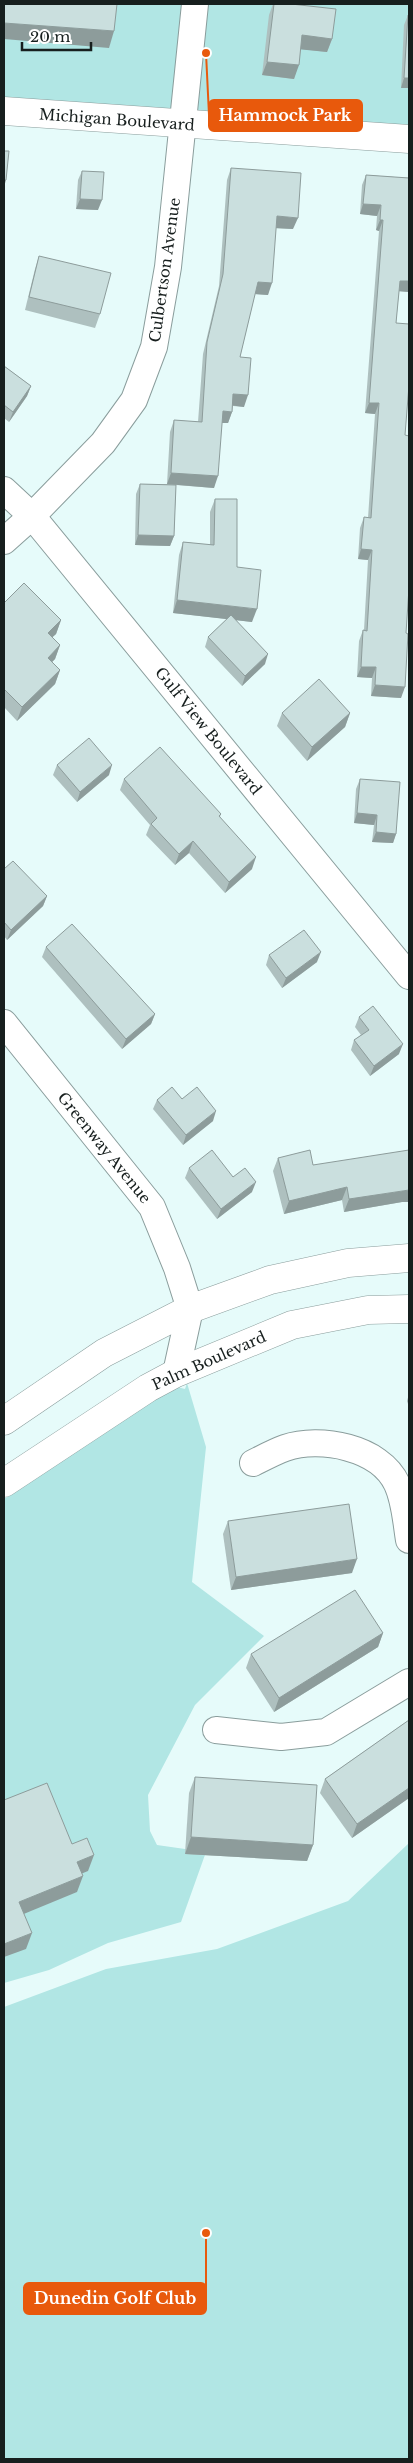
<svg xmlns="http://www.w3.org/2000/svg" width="413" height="2463" font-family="'Libre Baskerville',serif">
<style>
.green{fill:#b1e6e4}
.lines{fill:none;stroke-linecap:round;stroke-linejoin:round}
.minor-casing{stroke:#8a9d9c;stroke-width:28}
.tertiary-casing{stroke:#8a9d9c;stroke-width:29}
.minor{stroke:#fff;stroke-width:26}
.tertiary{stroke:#fff;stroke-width:28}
.wall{fill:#aec0bf}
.shaded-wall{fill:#8d9c9b}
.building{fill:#cadfde;stroke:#8d9c9b}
.labels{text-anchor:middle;stroke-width:5;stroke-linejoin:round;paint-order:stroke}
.street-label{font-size:15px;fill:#171f1e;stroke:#fff}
.leader{fill:none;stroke:#e8590c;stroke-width:2}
.callout-dot{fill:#e8590c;stroke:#fff;stroke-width:2}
.callout{fill:#e8590c;stroke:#e8590c;stroke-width:2}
.callout-label{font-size:16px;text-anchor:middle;font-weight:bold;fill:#fff}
</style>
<rect width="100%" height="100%" fill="#e6fbfa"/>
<g class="green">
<polygon points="4,4 409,4 409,134 4,103"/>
<polygon points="187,1383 206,1447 192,1582 264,1636 195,1705 148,1795 150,1831 157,1845 206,1852 181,1922 108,1943 49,1970 4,1983 4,1499 153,1400 177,1387 185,1389"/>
<polygon points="409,1843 409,2459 4,2459 4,2007 106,1969 217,1949 348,1901"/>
</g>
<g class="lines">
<defs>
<g id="minor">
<polyline points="4,490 32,516 409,976"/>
<polyline points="4,541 32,516 103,443 134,400 154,347 168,267 195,4"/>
<polyline points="4,1023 152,1207 177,1268 190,1309 176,1373"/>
<path d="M253 1463C263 1458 274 1452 285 1448 320 1436 380 1447 397 1484 405 1501 406 1522 409 1540"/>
<polyline points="216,1730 281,1737 326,1732 409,1682"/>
</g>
<g id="tertiary">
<polyline points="4,111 409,139"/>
<polyline points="4,1421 104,1353 190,1309 270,1280 348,1263 409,1258"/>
<polyline points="4,1483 148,1388 176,1373 292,1325 368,1310 409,1309"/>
</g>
</defs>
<use href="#minor" class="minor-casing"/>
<use href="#tertiary" class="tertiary-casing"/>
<use href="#minor" class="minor"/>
<use href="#tertiary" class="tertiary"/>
</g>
<g class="wall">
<polygon points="273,4 291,4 332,39 327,52 301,49 294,79 262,75 269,15"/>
<polygon points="408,15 409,88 401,88 404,25"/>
<polygon points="231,168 293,229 276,228 268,295 255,294 240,357 244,407 233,406 232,412 228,423 222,423 214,488 176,485 174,536 170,546 135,545 136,494 140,484 167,484 170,432 174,420 198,422 203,354 219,286 227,180"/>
<polygon points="82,171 98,210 76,209 78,180"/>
<polygon points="366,175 409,178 409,292 399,291 396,323 405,435 401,698 371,696 372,678 357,677 359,641 363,630 364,630 368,560 358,559 360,528 364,517 368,518 375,414 365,413 379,231 376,230 377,216 360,214 362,185"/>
<polygon points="39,256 100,314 95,328 25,310 35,269"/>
<polygon points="4,366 31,386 27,396 9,422 4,418"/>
<polygon points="215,499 237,567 252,622 236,620 265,664 242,686 205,647 208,637 227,619 173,613 179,555 183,542 210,545 210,512"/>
<polygon points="4,603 61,620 56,634 52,637 60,645 55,659 52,662 60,670 55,684 17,721 4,707"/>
<polygon points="282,713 350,713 345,727 307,761 277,726"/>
<polygon points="57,765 109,775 77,802 53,775"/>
<polygon points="124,779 221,814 220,817 252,869 225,893 189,853 175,865 146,835 150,825 120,790"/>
<polygon points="360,779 396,834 393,843 372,842 374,825 354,823 356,789"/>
<polygon points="4,869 47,896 43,906 7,940 4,936"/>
<polygon points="46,947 155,1014 151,1024 122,1049 42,957"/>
<polygon points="269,955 317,962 282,988 266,965"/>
<polygon points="359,1017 399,1054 370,1076 351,1050 354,1040 361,1035 355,1027"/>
<polygon points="182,1099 213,1121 183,1145 153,1109 157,1100"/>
<polygon points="278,1158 313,1165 402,1202 344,1212 342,1200 284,1214 273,1171"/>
<polygon points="189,1168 233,1177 252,1192 217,1219 185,1178"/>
<polygon points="409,1394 409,1407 407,1401"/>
<polygon points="228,1521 352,1573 231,1590 223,1534"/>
<polygon points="383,1633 378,1647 274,1712 246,1668 251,1654"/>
<polygon points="409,1720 409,1798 352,1838 320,1793 325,1779"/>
<polygon points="195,1777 313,1845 307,1861 185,1854 189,1793"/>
</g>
<g class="shaded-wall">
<polygon points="4,23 114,31 109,48 4,39"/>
<polygon points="302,35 332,39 327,52 297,49"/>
<polygon points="267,62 299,65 294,79 262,75"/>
<polygon points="404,78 409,78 409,88 401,88"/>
<polygon points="4,180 6,180 4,187"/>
<polygon points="80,199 102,200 98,210 76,209"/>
<polygon points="363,204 381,205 377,216 360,214"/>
<polygon points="277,216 298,218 293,229 273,228"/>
<polygon points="380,220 383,220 379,231 376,230"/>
<polygon points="400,281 409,281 409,292 396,291"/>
<polygon points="258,282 272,283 268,295 254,294"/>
<polygon points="31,386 27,396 9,422 13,412"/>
<polygon points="233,394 248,395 244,407 229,405"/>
<polygon points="369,403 379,403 375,414 365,413"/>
<polygon points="223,411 232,412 228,423 219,423"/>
<polygon points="171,473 218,476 214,488 167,484"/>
<polygon points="138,535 174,536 170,546 135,545"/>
<polygon points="361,549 372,550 368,560 358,559"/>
<polygon points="177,600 257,609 252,622 173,613"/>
<polygon points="61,620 56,634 43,646 48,633"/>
<polygon points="60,645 55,659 43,671 48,658"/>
<polygon points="268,654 265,664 242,686 245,676"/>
<polygon points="361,667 376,667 372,678 357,677"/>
<polygon points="60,670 55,684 17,721 22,707"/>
<polygon points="375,685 405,687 401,698 371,696"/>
<polygon points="350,713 345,727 307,761 312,747"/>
<polygon points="112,765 109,775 77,802 80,792"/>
<polygon points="357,813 377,815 374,825 354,823"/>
<polygon points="376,832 396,834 393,843 372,842"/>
<polygon points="193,841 189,853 175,865 179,854"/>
<polygon points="256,857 252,869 225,893 229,882"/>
<polygon points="47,896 43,906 7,940 11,930"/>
<polygon points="321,952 317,962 282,988 286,978"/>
<polygon points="155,1014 151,1024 122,1049 126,1039"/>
<polygon points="403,1044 399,1054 370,1076 374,1066"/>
<polygon points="216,1111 213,1121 183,1145 186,1135"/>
<polygon points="256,1182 252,1192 217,1219 221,1209"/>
<polygon points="347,1187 342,1200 284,1214 289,1201"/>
<polygon points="409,1190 409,1202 402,1202 344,1212 349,1199"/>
<polygon points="357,1559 352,1573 231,1590 236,1577"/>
<polygon points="383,1633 378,1647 274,1712 279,1698"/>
<polygon points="409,1788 409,1798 352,1838 357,1824"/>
<polygon points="191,1837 313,1845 307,1861 185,1854"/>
<polygon points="94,1855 88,1871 71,1878 77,1862"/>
<polygon points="83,1876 77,1892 14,1918 19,1902"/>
<polygon points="32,1933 26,1949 4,1957 4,1944"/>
</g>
<g class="building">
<polygon points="4,4 117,4 114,31 4,23"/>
<polygon points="274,4 291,4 336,9 332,39 302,35 299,65 267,62"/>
<polygon points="408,15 409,15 409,78 404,78"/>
<polygon points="4,151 9,151 6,180 4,180"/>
<polygon points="231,168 301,173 298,218 277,216 272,283 258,282 240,357 251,358 248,395 233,394 232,412 223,411 218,476 171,473 174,420 202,422 207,342 223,274"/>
<polygon points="82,171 104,172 102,200 80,199"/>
<polygon points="366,175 409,178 409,281 400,281 396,323 409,324 409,385 405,435 409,436 409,588 406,633 408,634 405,687 375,685 376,667 361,667 363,630 367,631 372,550 361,549 364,517 371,518 379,403 369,403 383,220 380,220 381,205 363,204"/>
<polygon points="39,256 111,273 100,314 29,297"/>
<polygon points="4,366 31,386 13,412 4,405"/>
<polygon points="140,484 176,485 174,536 138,535"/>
<polygon points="215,499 237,499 237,567 261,570 257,609 177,600 183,542 214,545"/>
<polygon points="24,583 61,620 48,633 60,645 48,658 60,670 22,707 4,689 4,603"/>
<polygon points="231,615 268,654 245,676 208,637"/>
<polygon points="319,679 350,713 312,747 282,713"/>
<polygon points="89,738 112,765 80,792 57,765"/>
<polygon points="160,747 221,814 219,816 256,857 229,882 193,841 179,854 151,824 157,818 124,779"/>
<polygon points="360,779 400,782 396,834 376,832 377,815 357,813"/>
<polygon points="13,861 47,896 11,930 4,922 4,869"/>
<polygon points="72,924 155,1014 126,1039 46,947"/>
<polygon points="304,930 321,952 286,978 269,955"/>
<polygon points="373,1006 403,1044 374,1066 354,1040 369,1030 359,1017"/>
<polygon points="172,1087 182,1099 197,1087 216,1111 186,1135 157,1100"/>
<polygon points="212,1150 233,1177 245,1168 256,1182 221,1209 189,1168"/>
<polygon points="310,1150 313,1165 409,1150 409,1190 349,1199 347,1187 289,1201 278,1158"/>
<polygon points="349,1504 357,1559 236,1577 228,1521"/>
<polygon points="355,1590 383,1633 279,1698 251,1654"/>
<polygon points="409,1720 409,1788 357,1824 325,1779"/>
<polygon points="195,1777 317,1785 313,1845 191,1837"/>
<polygon points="47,1783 72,1844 87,1838 94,1855 77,1862 83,1876 19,1902 32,1933 4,1944 4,1800"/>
</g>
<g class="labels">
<g class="street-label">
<text transform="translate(117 120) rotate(4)" y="5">Michigan Boulevard</text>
<text transform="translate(165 270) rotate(-82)" y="5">Culbertson Avenue</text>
<text transform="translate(208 731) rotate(51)" y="5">Gulf View Boulevard</text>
<text transform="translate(104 1148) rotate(51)" y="5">Greenway Avenue</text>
<text transform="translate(209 1361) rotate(-24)" y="5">Palm Boulevard</text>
</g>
</g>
<path class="leader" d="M206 53L209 115M206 2233L206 2298"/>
<g class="callout-dot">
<circle cx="206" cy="53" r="5"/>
<circle cx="206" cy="2233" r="5"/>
</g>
<g class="callout">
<rect x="209" y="100" width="153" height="31" rx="5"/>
<rect x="24" y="2283" width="182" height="31" rx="5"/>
</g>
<g class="callout-label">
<text x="285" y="121">Hammock Park</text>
<text x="115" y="2304">Dunedin Golf Club</text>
</g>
<rect width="413" height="2463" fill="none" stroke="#171f1e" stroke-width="10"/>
<path d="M22 42v8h69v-8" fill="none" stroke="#171f1e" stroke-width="2.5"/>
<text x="30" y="42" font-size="15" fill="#171f1e" stroke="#ffffff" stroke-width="4" paint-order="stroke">20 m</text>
</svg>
